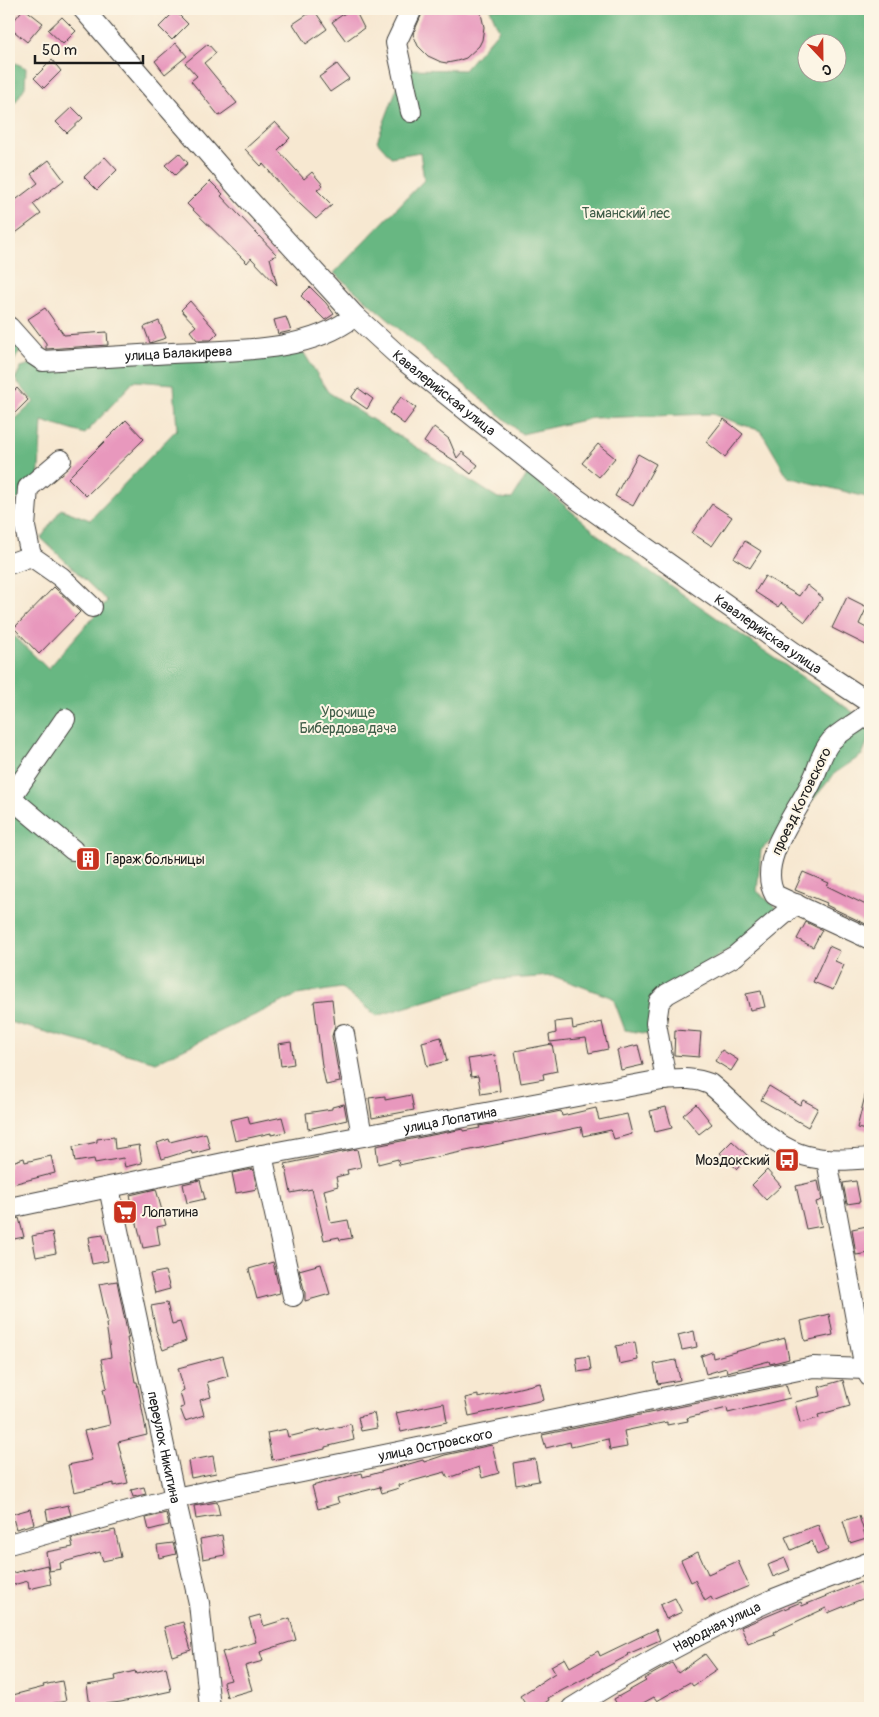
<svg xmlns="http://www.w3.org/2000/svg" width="879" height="1717" font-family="Pangolin,sans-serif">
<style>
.forest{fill:#68b782;stroke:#426a4f;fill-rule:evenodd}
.building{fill:#e898bd}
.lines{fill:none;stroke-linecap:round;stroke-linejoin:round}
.minor-casing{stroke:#3d3b37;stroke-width:22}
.minor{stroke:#fff;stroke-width:20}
.labels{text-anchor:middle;stroke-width:4;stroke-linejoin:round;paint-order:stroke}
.park-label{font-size:14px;fill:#3f5d48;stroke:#fcf5e5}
.street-label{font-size:14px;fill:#1c1c1c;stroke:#fcf5e5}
.poi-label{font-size:14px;fill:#1c1c1c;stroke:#fcf5e5;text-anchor:start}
</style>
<rect width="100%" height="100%" fill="#fcf5e5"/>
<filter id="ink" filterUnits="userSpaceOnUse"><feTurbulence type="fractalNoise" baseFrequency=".02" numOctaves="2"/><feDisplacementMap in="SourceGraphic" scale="10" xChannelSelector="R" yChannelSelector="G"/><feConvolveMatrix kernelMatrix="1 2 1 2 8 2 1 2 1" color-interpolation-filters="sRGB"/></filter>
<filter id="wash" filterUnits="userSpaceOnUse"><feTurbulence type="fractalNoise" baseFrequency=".0096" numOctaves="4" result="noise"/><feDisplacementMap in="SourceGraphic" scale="20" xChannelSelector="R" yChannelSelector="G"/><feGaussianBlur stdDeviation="1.12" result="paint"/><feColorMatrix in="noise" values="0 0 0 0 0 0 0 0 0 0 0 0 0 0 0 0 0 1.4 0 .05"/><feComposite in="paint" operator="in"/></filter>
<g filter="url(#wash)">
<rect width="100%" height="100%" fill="#f7e8d1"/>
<g class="forest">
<path d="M490 9H870V498L788 477 761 431 712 414 592 418 522 434 334 273 424 180 420 152 391 157 377 141 404 69 464 70 499 30ZM806 42H836V72H806Z"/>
<polygon points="9,60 26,68 25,87 9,112"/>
<polygon points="9,338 20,350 9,371"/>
<polygon points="304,353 328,392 498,498 512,499 528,473 603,539 870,724 870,735 862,755 835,773 803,812 761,850 757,891 778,909 742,942 655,993 649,1034 625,1030 613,998 553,976 495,980 377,1016 341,988 297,995 156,1062 9,1022 9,631 48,669 107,601 41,538 61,509 90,520 177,429 174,384 134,381 85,434 42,421 38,485 14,502 9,500 9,425 34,402 15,379 21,367 30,364 175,359"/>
</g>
<g id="blocks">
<g class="building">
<polygon points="23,9 25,9 43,23 27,42 9,27"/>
<polygon points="351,9 354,13 356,12 364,28 346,41 332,22"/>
<polygon points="424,9 480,9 484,27 482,40 479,46 466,58 457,61 447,63 441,62 428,56 418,46 413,34"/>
<polygon points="314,10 327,29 306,44 293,24"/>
<polygon points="175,11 188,24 172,40 159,27"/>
<polygon points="62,17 76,31 63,44 48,30"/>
<polygon points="176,43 187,56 165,74 155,61"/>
<polygon points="208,44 216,53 204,63 237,103 219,116 191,81 197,76 185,63"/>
<polygon points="52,60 61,71 44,88 34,78"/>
<polygon points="337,64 349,79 330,92 319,77"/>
<polygon points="72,107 83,118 67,133 56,122"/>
<polygon points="275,122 290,138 278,150 304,179 312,172 323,185 317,190 332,205 316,219 286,191 263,164 261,166 245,149"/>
<polygon points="179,153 188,163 175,175 165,165"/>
<polygon points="105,157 117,170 97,190 84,177"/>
<polygon points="49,160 64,180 33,204 41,214 13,235 9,229 9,205 38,183 31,174"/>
<polygon points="210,181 223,194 221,196 277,255 270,258 277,285 251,258 247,263 187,204"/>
<polygon points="310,287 326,303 334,314 325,320 301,296"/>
<polygon points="190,301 218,333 211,340 197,340 190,331 196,326 181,310"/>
<polygon points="45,308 64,335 107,332 108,345 46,349 46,343 28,319"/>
<polygon points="286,317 291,331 278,334 274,320"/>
<polygon points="159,321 166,338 150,343 144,327"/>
<polygon points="17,388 28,400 9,419 9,396"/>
<polygon points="358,388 373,399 367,409 351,398"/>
<polygon points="401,397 416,408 404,424 389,413"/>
<polygon points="724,419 743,434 725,457 706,442"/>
<polygon points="126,420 144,439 86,496 68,478"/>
<polygon points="434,427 449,439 457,458 462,452 478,465 471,474 455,461 424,442"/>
<polygon points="598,444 615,458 599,477 582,463"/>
<polygon points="638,454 656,464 633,506 615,496"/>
<polygon points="712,504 732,517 712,546 692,533"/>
<polygon points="745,541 761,551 750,568 734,558"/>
<polygon points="765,576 799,596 807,585 823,598 805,622 781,603 778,607 755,592"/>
<polygon points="54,587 80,612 39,654 14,628"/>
<polygon points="847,597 867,607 859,624 870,630 870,647 832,628"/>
<polygon points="803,872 829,883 827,886 870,907 870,926 826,905 827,903 795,890"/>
<polygon points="806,922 822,930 813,947 797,939"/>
<polygon points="829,946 840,951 835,961 844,965 833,990 813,982"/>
<polygon points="761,991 765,1007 750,1010 746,994"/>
<polygon points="332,999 335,1026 332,1036 340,1082 326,1085 322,1066 314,1001"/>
<polygon points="572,1020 573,1029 602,1022 608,1049 589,1053 586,1038 550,1042 549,1035 556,1033 555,1022"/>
<polygon points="675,1030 701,1032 699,1057 674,1055"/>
<polygon points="441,1037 447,1061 427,1066 422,1042"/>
<polygon points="291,1042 294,1064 281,1066 278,1044"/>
<polygon points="552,1044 557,1071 543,1074 544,1079 521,1083 515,1051"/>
<polygon points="638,1045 643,1065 621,1070 617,1050"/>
<polygon points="722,1050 738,1060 731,1071 715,1061"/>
<polygon points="495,1055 500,1091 481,1094 478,1076 471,1077 468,1059"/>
<polygon points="769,1086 800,1105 803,1100 818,1108 808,1127 761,1100"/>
<polygon points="866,1092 870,1093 870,1131 857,1128"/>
<polygon points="411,1095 414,1110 372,1118 369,1098 385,1096 385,1100"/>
<polygon points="344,1104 347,1120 308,1129 306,1113 332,1109 332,1107"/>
<polygon points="696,1104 712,1124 699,1134 683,1115"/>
<polygon points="666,1107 672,1128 655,1132 650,1111"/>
<polygon points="596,1108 599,1120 627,1114 632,1134 614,1139 611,1130 583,1136 581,1127 399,1165 398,1159 378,1164 376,1146 463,1129 463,1131 480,1128 479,1126 498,1123 498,1124 561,1111 562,1116"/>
<polygon points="248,1116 250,1124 282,1117 286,1132 271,1135 271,1133 235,1141 230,1120"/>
<polygon points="206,1133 210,1149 192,1154 191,1150 162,1159 157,1143 169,1139 170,1142"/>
<polygon points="114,1137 115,1149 139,1145 142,1163 125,1167 123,1158 95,1163 94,1159 75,1162 73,1147 97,1142 97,1139"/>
<polygon points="732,1141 748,1156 737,1169 720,1153"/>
<polygon points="357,1149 361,1167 347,1170 348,1174 336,1177 338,1186 324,1190 331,1223 348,1220 352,1238 340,1240 339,1237 324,1240 312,1189 291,1193 285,1164"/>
<polygon points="51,1156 55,1173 9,1185 9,1163 24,1158 25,1162"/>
<polygon points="253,1169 257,1189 236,1193 232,1173"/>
<polygon points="767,1170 781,1186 766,1200 752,1185"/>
<polygon points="200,1180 205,1199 187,1203 183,1184"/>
<polygon points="818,1181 822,1200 816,1202 822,1226 806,1229 796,1186"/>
<polygon points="856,1181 860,1202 847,1204 843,1183"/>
<polygon points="156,1189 166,1225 157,1227 160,1245 143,1248 130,1195"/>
<polygon points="19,1218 24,1237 9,1240 9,1220"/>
<polygon points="867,1226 870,1239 870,1253 856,1255 852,1229"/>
<polygon points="52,1232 56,1253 36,1257 32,1236"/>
<polygon points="103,1235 108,1261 92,1264 88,1243 90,1242 89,1237"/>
<polygon points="273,1262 280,1293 257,1299 249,1269"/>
<polygon points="321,1264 330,1294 305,1301 305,1293 299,1270"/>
<polygon points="165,1271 170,1289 155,1293 150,1274"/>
<polygon points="117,1281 128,1336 129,1338 127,1338 135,1382 137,1382 147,1435 118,1442 128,1483 114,1486 114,1483 74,1492 68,1465 92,1460 84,1431 110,1425 103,1389 107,1388 101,1359 111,1357 106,1324 108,1324 99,1284"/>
<polygon points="167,1303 172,1324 180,1322 186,1341 163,1350 156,1331 151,1306"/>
<polygon points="829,1314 833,1335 805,1341 801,1321"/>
<polygon points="694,1331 697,1347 682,1350 678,1335"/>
<polygon points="785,1338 789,1359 770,1364 769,1361 727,1372 726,1368 706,1374 701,1356 712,1352 713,1358"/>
<polygon points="635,1342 638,1360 619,1364 616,1346"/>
<polygon points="223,1356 228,1376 207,1382 211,1397 200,1400 204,1415 185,1421 180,1408 184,1407 180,1392 184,1390 178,1368"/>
<polygon points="589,1356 591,1370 578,1372 576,1358"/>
<polygon points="676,1360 680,1380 658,1384 654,1364"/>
<polygon points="843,1380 850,1406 818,1415 819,1418 800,1423 795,1402 821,1396 819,1387"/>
<polygon points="540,1383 544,1400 469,1416 465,1398 478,1395 478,1398"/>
<polygon points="786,1385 790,1398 728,1413 727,1408 687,1418 688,1421 667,1425 667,1422 624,1431 627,1447 610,1450 608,1439 571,1447 570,1442 546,1448 542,1435"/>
<polygon points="444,1403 447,1422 401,1432 396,1413"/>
<polygon points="374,1413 377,1428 361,1431 358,1417"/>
<polygon points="351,1424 354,1440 325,1447 325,1449 312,1452 272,1460 267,1433 286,1429 288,1437 320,1429 321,1431"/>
<polygon points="492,1445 499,1473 482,1478 479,1467 448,1478 445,1472 398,1485 399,1488 382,1493 380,1487 337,1498 339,1503 318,1509 312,1486 362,1473 363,1477 423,1460 424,1462 445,1455"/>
<polygon points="213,1456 216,1473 191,1478 188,1461"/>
<polygon points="535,1459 539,1481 516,1485 513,1463"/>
<polygon points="144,1487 146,1494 133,1497 131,1490"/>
<polygon points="217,1502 220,1515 196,1519 194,1506"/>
<polygon points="68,1505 71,1515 48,1521 46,1510"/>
<polygon points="30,1509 34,1524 16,1529 12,1514"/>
<polygon points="166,1513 169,1525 149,1530 146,1518"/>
<polygon points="859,1516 866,1538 850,1543 843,1521"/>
<polygon points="818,1525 828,1550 817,1555 812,1541 791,1550 785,1537"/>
<polygon points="115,1530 121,1557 103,1561 100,1552 60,1563 61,1569 49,1571 46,1552 73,1547 71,1539"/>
<polygon points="222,1535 225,1555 203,1559 200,1539"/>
<polygon points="173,1543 176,1554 159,1558 157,1545"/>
<polygon points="698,1552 708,1574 738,1561 749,1586 713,1601 711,1597 705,1601 695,1580 691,1582 681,1560"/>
<polygon points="785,1558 790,1570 773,1577 768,1565"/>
<polygon points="47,1565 51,1584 29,1589 28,1581 9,1586 9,1574"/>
<polygon points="861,1582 867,1597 828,1613 826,1608 774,1632 775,1634 748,1644 741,1627 801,1602 802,1606"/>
<polygon points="675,1598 682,1612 666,1619 660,1605"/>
<polygon points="260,1615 264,1626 290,1618 296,1640 260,1652 263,1661 245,1666 252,1690 227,1697 223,1682 231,1680 222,1652 256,1642 249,1618"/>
<polygon points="183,1622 191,1650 172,1656 164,1627"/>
<polygon points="656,1629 660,1640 628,1654 629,1655 578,1682 548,1698 549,1700 537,1708 528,1708 520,1696 555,1673 551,1666 565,1658 570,1667 598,1651 600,1656"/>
<polygon points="705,1654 717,1670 693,1686 690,1682 657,1701 654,1697 634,1708 619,1708 614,1699 646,1681 644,1679 672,1663 678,1673"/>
<polygon points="166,1667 171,1691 121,1702 90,1706 87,1685 116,1680 115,1676 135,1671 136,1674"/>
<polygon points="62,1681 66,1701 28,1708 10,1708 9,1696 44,1687 43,1685"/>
</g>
</g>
</g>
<g filter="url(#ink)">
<use href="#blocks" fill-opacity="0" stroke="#3d3b37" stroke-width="1"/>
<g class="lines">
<defs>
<g id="minor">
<path id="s1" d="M83 9 239 189 355 316 402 359 577 499 796 654 870 703"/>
<polyline points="411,112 396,43 412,9"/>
<path id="s2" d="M9 327 34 355 43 361C86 358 129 356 172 353 232 350 306 354 355 316"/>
<polyline points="31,556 61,577 92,607"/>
<polyline points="9,564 31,556 25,527 28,488 61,460"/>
<path d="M870 711C859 723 842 729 831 741 820 754 820 765 813 779 800 810 755 860 775 895L870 939"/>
<polyline points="11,798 73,850"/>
<polyline points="9,800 65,719"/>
<polyline points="344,1034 362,1136"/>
<polyline points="666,1080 656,1023 659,1002 667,994 735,956 796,904"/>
<polyline points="262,1155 293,1296"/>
<polyline points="827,1160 865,1369 870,1377"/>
<path id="s3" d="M109 1188 175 1498 199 1603 210 1708"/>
<path id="s4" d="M9 1208 262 1155 662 1080C679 1079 693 1077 710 1084 724 1095 736 1108 750 1121 790 1159 817 1163 870 1158"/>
<path id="s5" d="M9 1544 175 1498 813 1367 865 1369"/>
<path id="s6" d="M572 1708C637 1667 704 1630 774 1599 806 1586 838 1574 870 1562"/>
</g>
</defs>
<use href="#minor" class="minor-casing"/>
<use href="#minor" class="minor"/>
</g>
</g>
<defs>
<symbol id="building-square" viewBox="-11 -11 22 22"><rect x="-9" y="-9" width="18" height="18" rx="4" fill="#c8321e" stroke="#fcf5e5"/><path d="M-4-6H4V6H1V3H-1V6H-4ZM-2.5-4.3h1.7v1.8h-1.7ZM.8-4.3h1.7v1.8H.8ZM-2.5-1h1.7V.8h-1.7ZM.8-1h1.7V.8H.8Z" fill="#fff"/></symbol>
<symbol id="bus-square" viewBox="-11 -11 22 22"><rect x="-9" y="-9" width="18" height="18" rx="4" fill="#c8321e" stroke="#fcf5e5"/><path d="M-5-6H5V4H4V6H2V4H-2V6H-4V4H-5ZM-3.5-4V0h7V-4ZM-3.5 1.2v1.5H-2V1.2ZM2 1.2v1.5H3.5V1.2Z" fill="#fff"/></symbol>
<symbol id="supermarket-square" viewBox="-11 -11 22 22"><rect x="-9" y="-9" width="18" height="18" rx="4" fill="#c8321e" stroke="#fcf5e5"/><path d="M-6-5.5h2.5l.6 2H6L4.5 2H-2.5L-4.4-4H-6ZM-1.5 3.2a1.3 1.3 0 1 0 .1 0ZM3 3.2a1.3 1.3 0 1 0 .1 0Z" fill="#fff"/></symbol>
</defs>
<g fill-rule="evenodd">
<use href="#building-square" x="74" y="845" width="28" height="28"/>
<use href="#bus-square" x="773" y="1146" width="28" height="28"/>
<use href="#supermarket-square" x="111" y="1198" width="28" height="28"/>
</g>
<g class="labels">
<g class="park-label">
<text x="626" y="218">Таманский лес</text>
<text x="348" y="717">Урочище<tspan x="348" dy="16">Бибердова дача</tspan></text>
</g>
<g class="street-label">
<text dy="5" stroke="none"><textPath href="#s2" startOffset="184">улица Балакирева</textPath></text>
<text dy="5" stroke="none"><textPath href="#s1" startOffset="528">Кавалерийская улица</textPath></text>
<text dy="5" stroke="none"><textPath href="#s1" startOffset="932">Кавалерийская улица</textPath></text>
<text transform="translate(801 801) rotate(-64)" y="5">проезд Котовского</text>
<text dy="5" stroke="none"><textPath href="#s4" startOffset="450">улица Лопатина</textPath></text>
<text dy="5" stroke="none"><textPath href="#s5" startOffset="438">улица Островского</textPath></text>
<text dy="5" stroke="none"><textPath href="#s3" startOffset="265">переулок Никитина</textPath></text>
<text dy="5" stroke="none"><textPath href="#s6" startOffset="166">Народная улица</textPath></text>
</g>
<g class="poi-label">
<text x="106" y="864">Гараж больницы</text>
<text x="770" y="1165" text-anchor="end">Моздокский</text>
<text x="142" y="1217">Лопатина</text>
</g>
</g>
<rect width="879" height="1717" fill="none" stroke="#fcf5e5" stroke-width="30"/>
<g transform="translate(822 58) rotate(158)"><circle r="24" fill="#fcf5e5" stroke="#a29e95"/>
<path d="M0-4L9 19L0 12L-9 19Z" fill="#c8321e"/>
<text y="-8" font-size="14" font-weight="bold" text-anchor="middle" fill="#1c1c1c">С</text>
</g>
<path d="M35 55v8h108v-8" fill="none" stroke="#1c1c1c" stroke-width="2.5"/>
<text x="42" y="55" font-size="15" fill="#1c1c1c" stroke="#fcf5e5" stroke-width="4" paint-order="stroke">50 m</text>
</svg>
